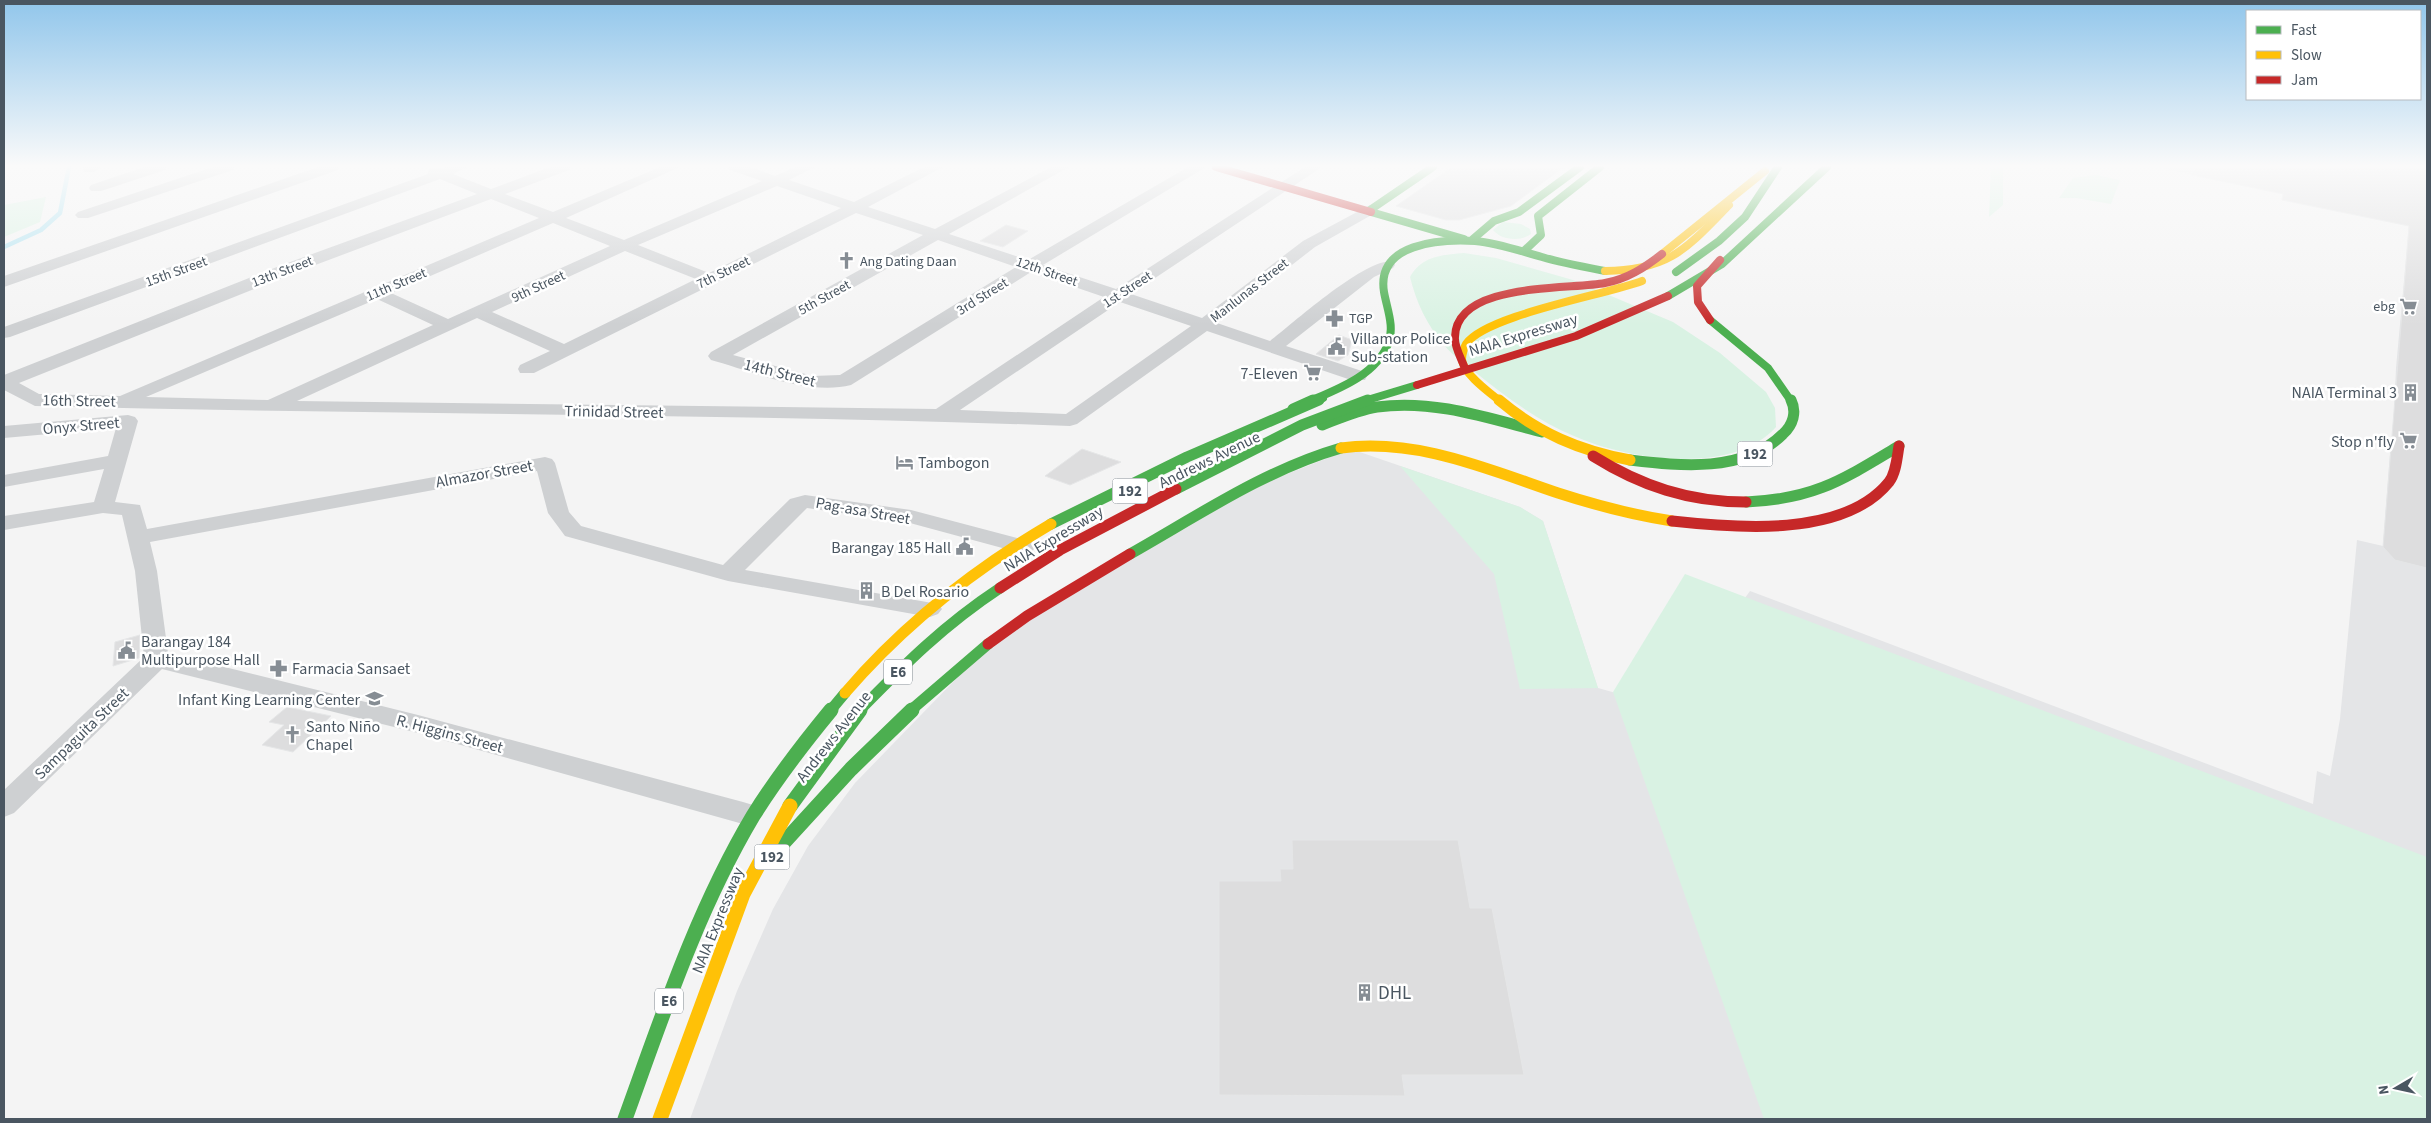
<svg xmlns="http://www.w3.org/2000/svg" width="2431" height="1123" font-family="'Source Sans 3',sans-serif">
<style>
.airport{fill:#e4e5e7}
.green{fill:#d9f2e3}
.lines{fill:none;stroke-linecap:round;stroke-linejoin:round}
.stream{stroke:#aee2f0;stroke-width:4.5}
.building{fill:#ddddde;stroke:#e5e6e7}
.street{fill:#ced0d2;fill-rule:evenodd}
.fast-far2{stroke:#4caf50;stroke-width:8}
.fast-far1{stroke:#4caf50;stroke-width:11}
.fast{stroke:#4caf50;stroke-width:15}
.slow-far2{stroke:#ffc107;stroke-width:8}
.slow-far1{stroke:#ffc107;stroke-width:11}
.slow{stroke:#ffc107;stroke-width:15}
.jam-far1{stroke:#c62828;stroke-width:8}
.jam{stroke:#c62828;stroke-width:11}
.labels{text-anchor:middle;stroke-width:5;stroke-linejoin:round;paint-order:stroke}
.far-poi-label{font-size:14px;fill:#4a5661;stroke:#fff;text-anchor:start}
.far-street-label{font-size:14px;fill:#4a5661;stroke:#fff}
.shield{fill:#fff;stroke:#808990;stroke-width:1}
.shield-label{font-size:15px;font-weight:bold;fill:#4a5661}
.street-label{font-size:16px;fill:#4a5661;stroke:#fff}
.poi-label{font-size:16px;fill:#4a5661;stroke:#fff;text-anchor:start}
.near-poi-label{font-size:19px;fill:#4a5661;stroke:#fff;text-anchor:start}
</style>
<rect width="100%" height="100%" fill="#f4f4f4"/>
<polygon class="airport" points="2157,167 2427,167 2427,1119 690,1119 737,991 773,909 808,846 855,783 984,650 1205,506 1351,449 1520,507 1543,521 1598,688 1666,707 1750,591 2313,804 2317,771 2330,776 2340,719 2357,540 2383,546 2391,440 2396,442 2394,415 2396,368 2409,226 2282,200 2283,194"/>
<g class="green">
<polygon points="1991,167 2003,167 2003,205 1989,217"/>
<polygon points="2096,175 2120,180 2111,204 2076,198 2059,198 2073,178"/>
<polygon points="46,197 40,222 4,237 4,205"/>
<path d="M1503 222 1521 224 1530 229 1531 234C1520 242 1501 240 1493 230Z"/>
<path d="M1464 253 1496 258 1573 280 1673 322 1720 353 1766 392 1775 408 1776 427C1733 476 1628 460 1574 436 1538 421 1506 397 1475 372 1465 364 1452 355 1444 345 1427 325 1416 302 1410 277 1422 256 1441 255 1464 253Z"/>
<polygon points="1400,466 1520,507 1543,521 1598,688 1520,689 1494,574"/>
<polygon points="1685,574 2427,857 2427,1119 1764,1119 1613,692"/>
</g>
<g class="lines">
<polyline class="stream" points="4,247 41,230 60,213 69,167"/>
</g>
<g class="building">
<polygon points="1452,167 1564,167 1511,206 1459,220 1446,220 1396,206"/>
<polygon points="2193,167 2427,167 2427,568 2395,560 2383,547 2409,226 2282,200 2283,194 2192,175"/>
<polygon points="1006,225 1028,231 1003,247 980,241"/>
<polygon points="1339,335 1352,340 1348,355 1338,361 1316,354"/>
<polygon points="1082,449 1121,462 1070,485 1045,476"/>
<polygon points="140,635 139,658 113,666 115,642"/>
<polygon points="287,707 331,716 293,752 262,745 284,725 269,722"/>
<polygon points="1292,840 1458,840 1470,908 1492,908 1524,1075 1402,1075 1405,1096 1219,1095 1219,881 1281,881 1280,869 1293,869"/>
</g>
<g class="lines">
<g class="street">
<polygon points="83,167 102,167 94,172 84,172"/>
<polygon points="144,167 167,167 165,170 101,191 91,191 89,188 91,185"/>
<polygon points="213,167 235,167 233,170 88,218 78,218 75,215 78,212"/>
<polygon points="318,167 340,167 338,170 4,287 4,276"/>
<path d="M446 167H467L453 174 491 189 550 167H571L569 170 505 194 553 212 660 167H680L566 218 624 240 762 181 730 170 728 167H750L775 176 795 167H815L789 180 854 202 924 167H943L868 207 935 229 1051 167H1069L949 234 1028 260 1188 167H1206L1043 265 1116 289 1305 167H1322L1131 294 1202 318 1303 241 1370 205 1378 210 1375 213 1315 247 1217 323 1270 341C1292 324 1369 255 1393 262L1395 265 1393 268 1374 277 1286 346 1365 372 1367 376 1365 380H1351L1207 331 1077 424 1070 426C725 413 380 415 35 406L4 390V375L282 265 477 194 440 179 10 337 4 338V327L428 174 429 169ZM777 186 841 208 709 273 638 245ZM491 199 539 218 120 396 39 394 19 383 294 273ZM856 213 923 235 711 352 708 356 711 360C752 371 808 396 851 385L1031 272 1104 297 936 409 297 401 477 318 550 351 520 365 518 369 520 373H534ZM553 223 610 246 448 319 391 293ZM938 240 1016 267 840 375 813 376 733 355ZM625 251 696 279 564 344 492 312ZM377 299 433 325 268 400 146 397ZM1120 302 1191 326 1066 414 960 410Z"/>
<polygon points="128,415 135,417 138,421 115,502 140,505 147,529 545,457 552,459 555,463 569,512 581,526 723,565 790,499 805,495 911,510 1032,542 1035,547 1032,552 1024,554 910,523 807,508 745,570 938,604 942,609 938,614 930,617 728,581 565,536 548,513 537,471 150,542 157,571 168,653 418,715 743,802 753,805 757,813 753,821 743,824 418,733 162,669 14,813 4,817 4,790 144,657 135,571 122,515 103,513 4,530 4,516 94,502 104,469 4,487 4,475 108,456 116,428 4,438 4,426"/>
</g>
<g class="fast-far2">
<polyline points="1370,210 1433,167"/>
<polyline points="1371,212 1464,239"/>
<polyline points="1473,239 1494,221 1519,212 1580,167"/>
<polyline points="1525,250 1541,235 1538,216 1600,167"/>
<polyline points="1676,272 1719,241 1745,217 1778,167"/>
<polyline points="1668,296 1722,264 1827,167"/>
<polyline points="1710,320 1768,368 1791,401"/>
<path d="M1310 401C1338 389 1376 375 1388 344 1395 327 1387 309 1384 292 1376 243 1440 239 1475 241 1498 243 1520 251 1542 257 1562 263 1584 267 1605 271"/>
<polyline points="1316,401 1323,398"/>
<polyline points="1364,401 1417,385"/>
</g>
<g class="fast-far1">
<polyline points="1293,409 1313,400"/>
<path d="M1322 425C1340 418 1358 410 1377 407 1433 399 1488 418 1542 432"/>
<path d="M1630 460C1681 466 1744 473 1783 434 1793 425 1797 412 1791 400"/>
<polyline points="1176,489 1302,425 1368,400"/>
<path d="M1746 502C1815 499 1842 480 1899 446"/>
<polyline points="1051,524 1187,457 1319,400"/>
<path d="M1130 554C1199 515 1265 470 1341 448"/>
<polyline points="830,711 845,693"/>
<path d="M859 711C905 664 944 625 1000 588"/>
<polyline points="910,711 988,644"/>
</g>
<g class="fast">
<polyline points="790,806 860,710"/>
<polyline points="776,851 851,769 912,710"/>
<path d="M625 1119C662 1017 697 910 753 816 776 779 803 744 831 710"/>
</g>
<g class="slow-far2">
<polyline points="1662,254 1765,171"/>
<path d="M1605 271C1670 270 1686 249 1729 205"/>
<path d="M1500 401C1490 393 1462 373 1462 359 1462 356 1464 347 1466 344 1486 315 1605 295 1642 281"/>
</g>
<g class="slow-far1">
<path d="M1499 400C1538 433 1580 451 1630 460"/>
<path d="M1341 448C1417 438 1487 469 1558 493 1595 505 1633 515 1672 521"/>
<path d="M845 693C904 624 973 570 1051 524"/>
</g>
<polyline class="slow" points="660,1119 743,894 790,806"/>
<g class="jam-far1">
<polyline points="1216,167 1371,212"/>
<polyline points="1710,320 1698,302 1697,286 1720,260"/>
<path d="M1464 366C1461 358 1454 346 1455 337 1456 282 1567 290 1605 283 1627 279 1644 268 1662 254"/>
<polyline points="1417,385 1576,336 1668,296"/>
</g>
<g class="jam">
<path d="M1593 456C1641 486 1689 502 1746 502"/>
<path d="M1672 521C1735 528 1844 538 1889 482 1896 473 1897 458 1899 446"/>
<polyline points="1000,588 1060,550 1176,489"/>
<polyline points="988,644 1027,616 1130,554"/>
</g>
</g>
<linearGradient id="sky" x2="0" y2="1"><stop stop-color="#91c6eb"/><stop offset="0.51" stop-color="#fafafa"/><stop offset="1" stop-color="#fafafa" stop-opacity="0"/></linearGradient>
<rect width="2431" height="325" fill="url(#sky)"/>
<defs>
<symbol id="church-bare" viewBox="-9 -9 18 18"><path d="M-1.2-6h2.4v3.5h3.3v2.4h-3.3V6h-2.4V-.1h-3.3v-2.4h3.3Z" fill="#868d94" stroke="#fff" stroke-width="2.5" paint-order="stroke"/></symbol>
<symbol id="supermarket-bare" viewBox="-9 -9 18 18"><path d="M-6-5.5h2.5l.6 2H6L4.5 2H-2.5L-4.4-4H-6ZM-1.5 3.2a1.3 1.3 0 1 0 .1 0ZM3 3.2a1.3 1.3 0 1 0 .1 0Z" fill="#868d94" stroke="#fff" stroke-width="2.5" paint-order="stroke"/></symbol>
<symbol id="pharmacy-bare" viewBox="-9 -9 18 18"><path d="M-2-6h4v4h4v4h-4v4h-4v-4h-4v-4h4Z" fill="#868d94" stroke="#fff" stroke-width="2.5" paint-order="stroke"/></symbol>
<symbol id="civic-bare" viewBox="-9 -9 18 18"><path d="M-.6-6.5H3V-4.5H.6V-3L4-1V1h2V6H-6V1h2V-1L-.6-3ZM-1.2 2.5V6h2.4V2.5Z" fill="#868d94" stroke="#fff" stroke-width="2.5" paint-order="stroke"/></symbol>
<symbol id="building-bare" viewBox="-9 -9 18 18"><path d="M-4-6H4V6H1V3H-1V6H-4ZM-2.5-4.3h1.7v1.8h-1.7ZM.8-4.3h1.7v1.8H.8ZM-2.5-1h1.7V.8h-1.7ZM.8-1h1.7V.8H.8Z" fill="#868d94" stroke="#fff" stroke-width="2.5" paint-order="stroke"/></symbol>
<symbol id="hotel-bare" viewBox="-9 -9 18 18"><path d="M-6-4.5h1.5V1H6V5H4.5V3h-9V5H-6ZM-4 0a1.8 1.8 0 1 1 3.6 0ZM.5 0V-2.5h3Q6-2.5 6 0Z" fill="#868d94" stroke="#fff" stroke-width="2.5" paint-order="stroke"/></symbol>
<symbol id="school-bare" viewBox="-9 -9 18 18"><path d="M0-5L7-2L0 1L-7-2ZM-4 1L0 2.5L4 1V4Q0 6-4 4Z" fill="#868d94" stroke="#fff" stroke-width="2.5" paint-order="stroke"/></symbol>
</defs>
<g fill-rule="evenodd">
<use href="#church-bare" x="834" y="248" width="25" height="25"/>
<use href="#supermarket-bare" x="2396" y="294" width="25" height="25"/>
<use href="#pharmacy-bare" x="1322" y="306" width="25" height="25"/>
<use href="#civic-bare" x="1324" y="334" width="25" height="25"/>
<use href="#supermarket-bare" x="1300" y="360" width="25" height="25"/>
<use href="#building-bare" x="2398" y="380" width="25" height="25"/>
<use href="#supermarket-bare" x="2396" y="428" width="25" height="25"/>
<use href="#hotel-bare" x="892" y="450" width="25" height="25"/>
<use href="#civic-bare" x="952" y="534" width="25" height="25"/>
<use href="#building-bare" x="854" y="578" width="25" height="25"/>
<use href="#civic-bare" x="114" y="638" width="25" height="25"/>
<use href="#pharmacy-bare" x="266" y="656" width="25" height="25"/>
<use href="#school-bare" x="362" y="686" width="25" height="25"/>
<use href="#church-bare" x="280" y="722" width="25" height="25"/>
<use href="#building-bare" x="1352" y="980" width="25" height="25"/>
</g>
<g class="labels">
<g class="far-poi-label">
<text x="860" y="266">Ang Dating Daan</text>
<text x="2395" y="311" text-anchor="end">ebg</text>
<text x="1349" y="323">TGP</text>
</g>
<g class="far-street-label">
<text transform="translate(176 271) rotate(-20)" y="5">15th Street</text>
<text transform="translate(282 271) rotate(-21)" y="5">13th Street</text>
<text transform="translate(1047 271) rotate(19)" y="5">12th Street</text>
<text transform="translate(723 272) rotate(-26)" y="5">7th Street</text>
<text transform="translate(396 284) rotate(-23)" y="5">11th Street</text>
<text transform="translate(538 286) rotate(-25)" y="5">9th Street</text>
<text transform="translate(1127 289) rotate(-33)" y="5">1st Street</text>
<text transform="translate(1249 290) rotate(-38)" y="5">Manlunas Street</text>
<text transform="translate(982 296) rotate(-32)" y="5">3rd Street</text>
<text transform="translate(824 297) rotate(-29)" y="5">5th Street</text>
</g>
<g class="shield">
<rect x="1737.5" y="441.5" width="35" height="25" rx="4"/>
<rect x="1112.5" y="478.5" width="35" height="25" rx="4"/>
<rect x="884" y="659.5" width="28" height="25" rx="4"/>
<rect x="754.5" y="844.5" width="35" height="25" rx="4"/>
<rect x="655" y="988.5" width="28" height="25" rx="4"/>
</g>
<g class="shield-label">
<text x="1755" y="459">192</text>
<text x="1130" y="496">192</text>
<text x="898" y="677">E6</text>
<text x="772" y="862">192</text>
<text x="669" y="1006">E6</text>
</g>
<g class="street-label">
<text transform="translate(1523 334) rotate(-17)" y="6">NAIA Expressway</text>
<text transform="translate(780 372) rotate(14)" y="6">14th Street</text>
<text transform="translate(79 400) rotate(1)" y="6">16th Street</text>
<text transform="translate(614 411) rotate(1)" y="6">Trinidad Street</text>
<text transform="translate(81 425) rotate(-5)" y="6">Onyx Street</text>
<text transform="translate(1209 459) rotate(-26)" y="6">Andrews Avenue</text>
<text transform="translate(484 473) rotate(-10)" y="6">Almazor Street</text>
<text transform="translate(863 510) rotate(10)" y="6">Pag-asa Street</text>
<text transform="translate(1053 538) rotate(-31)" y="6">NAIA Expressway</text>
<text transform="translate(81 733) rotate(-44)" y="6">Sampaguita Street</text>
<text transform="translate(450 733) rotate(15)" y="6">R. Higgins Street</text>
<text transform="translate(833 736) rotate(-52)" y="6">Andrews Avenue</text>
<text transform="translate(717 920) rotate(-68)" y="6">NAIA Expressway</text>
</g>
<g class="poi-label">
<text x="1351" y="344">Villamor Police<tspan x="1351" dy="18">Sub-station</tspan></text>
<text x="1298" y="379" text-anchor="end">7-Eleven</text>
<text x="2397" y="398" text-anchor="end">NAIA Terminal 3</text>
<text x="2394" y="447" text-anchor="end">Stop n'fly</text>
<text x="918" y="468">Tambogon</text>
<text x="951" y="553" text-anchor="end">Barangay 185 Hall</text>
<text x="881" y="597">B Del Rosario</text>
<text x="141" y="647">Barangay 184<tspan x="141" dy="18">Multipurpose Hall</tspan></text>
<text x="292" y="674">Farmacia Sansaet</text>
<text x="360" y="705" text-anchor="end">Infant King Learning Center</text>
<text x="306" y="732">Santo Niño<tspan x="306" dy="18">Chapel</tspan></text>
</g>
<g class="near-poi-label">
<text x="1378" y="999">DHL</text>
</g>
</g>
<rect width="2431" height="1123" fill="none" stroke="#4a5661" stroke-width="10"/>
<rect x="2246" y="10" width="175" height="90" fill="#ffffff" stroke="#b7bbc0"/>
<rect x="2256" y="26" width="25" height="8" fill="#4caf50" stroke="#b7bbc0"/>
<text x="2291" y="35" font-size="15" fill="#4a5661">Fast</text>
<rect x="2256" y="51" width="25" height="8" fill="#ffc107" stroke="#b7bbc0"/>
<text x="2291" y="60" font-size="15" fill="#4a5661">Slow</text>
<rect x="2256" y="76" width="25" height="8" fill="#c62828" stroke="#b7bbc0"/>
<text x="2291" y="85" font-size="15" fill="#4a5661">Jam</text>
<g transform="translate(2396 1088) rotate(261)" stroke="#ffffff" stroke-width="4" paint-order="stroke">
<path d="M0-4L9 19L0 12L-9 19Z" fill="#4a5661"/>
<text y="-8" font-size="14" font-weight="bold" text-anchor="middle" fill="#4a5661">N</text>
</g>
</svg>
